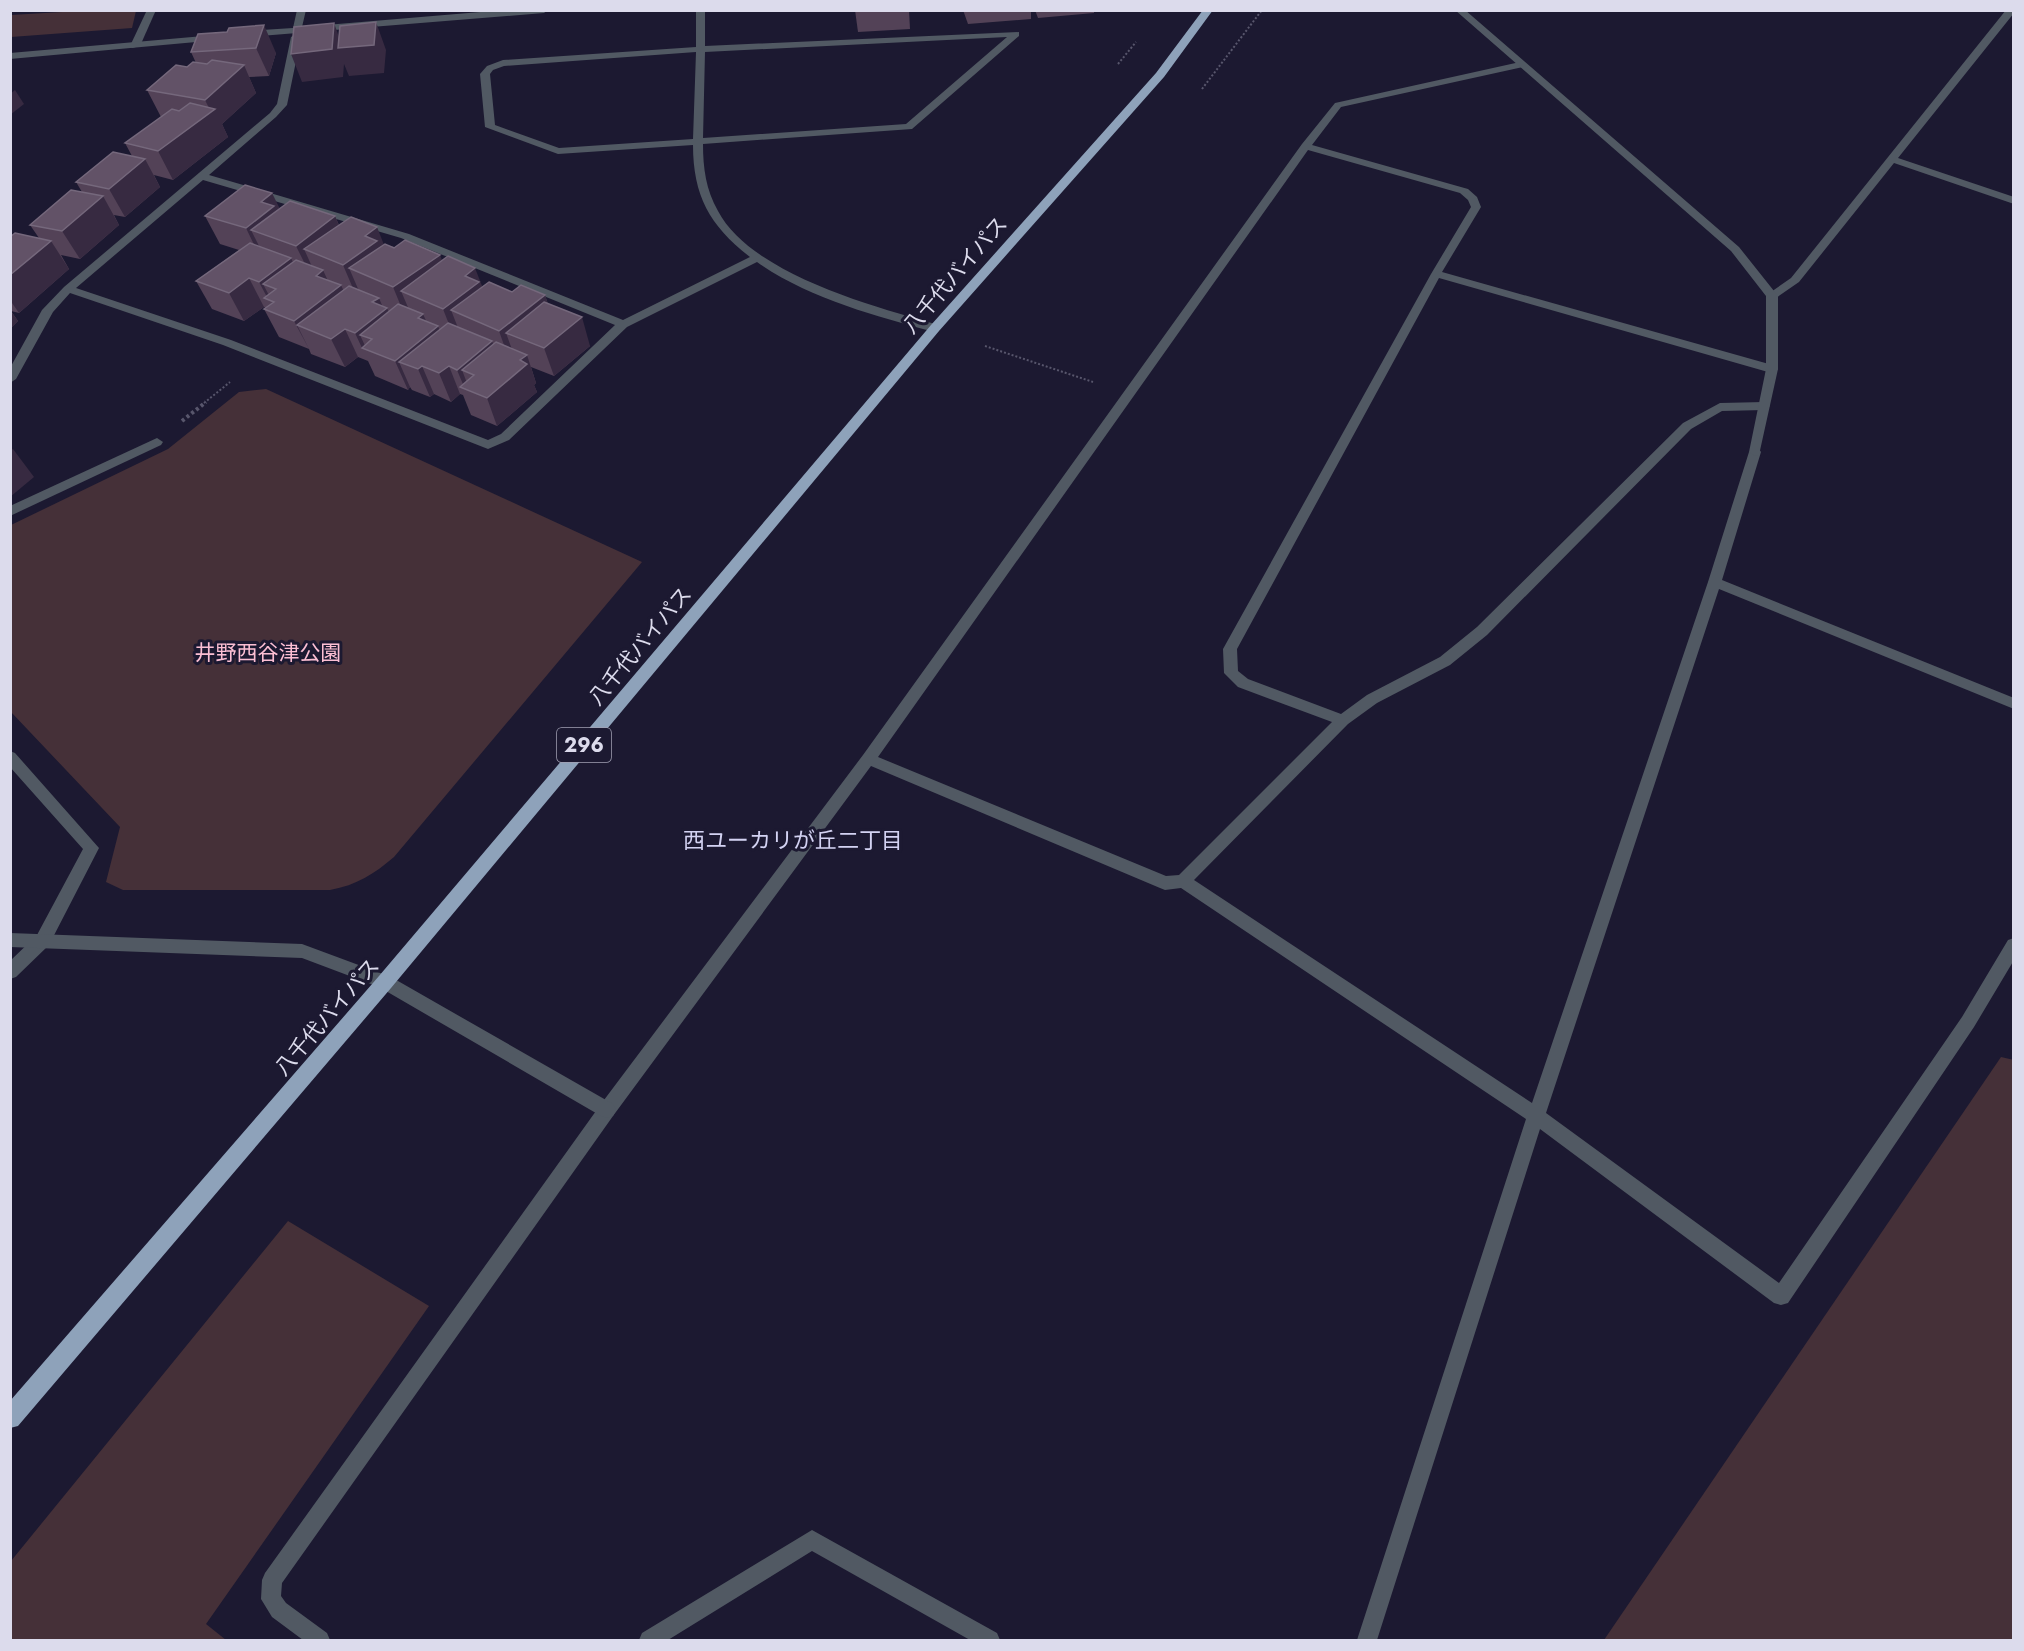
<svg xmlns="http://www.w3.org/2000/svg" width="2024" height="1651" font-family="Jost,'Noto Sans JP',sans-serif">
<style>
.green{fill:#453038}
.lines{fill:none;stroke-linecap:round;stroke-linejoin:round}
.path-far1{stroke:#58566c;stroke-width:2;stroke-dasharray:2 2;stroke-linecap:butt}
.path{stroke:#58566c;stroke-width:4;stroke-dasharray:3 3;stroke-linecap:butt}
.minor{fill:#515963;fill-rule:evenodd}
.tertiary{fill:#515963;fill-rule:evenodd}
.trunk{fill:#8ea2ba;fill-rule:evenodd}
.wall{fill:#534257}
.shaded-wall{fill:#372a41}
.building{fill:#625267;stroke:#75687c;stroke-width:1.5}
.labels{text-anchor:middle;stroke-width:6;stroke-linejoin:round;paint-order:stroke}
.shield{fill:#1c1931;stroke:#a2a1b4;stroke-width:1.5}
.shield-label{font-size:20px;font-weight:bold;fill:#dcdbec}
.street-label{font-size:21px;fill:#dcdbec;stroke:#1c1931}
.park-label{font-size:21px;fill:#fbbed3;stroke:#1c1931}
.neighbourhood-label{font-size:22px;fill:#d3d2f2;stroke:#1c1931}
</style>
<rect width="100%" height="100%" fill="#1c1931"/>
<g class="green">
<polygon points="79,11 136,11 132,28 11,37 11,15"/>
<path d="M266 389 642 562 394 857C374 874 357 885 330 890H123L106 882 120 827 11 712V525L168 449 239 392Z"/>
<polygon points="2001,1057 2014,1060 2013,1640 1604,1640"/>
<polygon points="288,1221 429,1306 206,1624 226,1640 11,1640 11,1561"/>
</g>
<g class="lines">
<g class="path-far1">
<polyline points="1118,64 1136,42"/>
<polyline points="1202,89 1262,10"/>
<polyline points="985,346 1093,382"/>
<polyline points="204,403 230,382"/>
</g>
<polyline class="path" points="182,421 206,402"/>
<g class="minor">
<polygon points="147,10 156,10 140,46 132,48 130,46"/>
<path d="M696 10H705V46L1019 32V36L912 129 703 144C703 168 706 190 718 211 751 274 875 307 939 325V331L935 332C875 316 808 298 757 262L627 327 509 440 488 449 223 345 70 293 53 312 16 379 10 383V368L42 310 64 287 270 113 277 104 291 37 296 34 301 37 287 105 276 117 209 175 409 234 623 320 750 257C710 226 693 196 693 145L558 154 485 127 480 74 487 66 503 60 696 47ZM1007 37 906 124 703 138 705 52ZM696 52 693 139 559 148 495 125 490 74 493 70 504 66ZM203 180 401 238 615 325 501 434 488 440 231 340 76 288Z"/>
<polygon points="2006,10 2014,10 2014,13 1898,158 2014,197 2014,204 1894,163 1799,282 1776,298 1768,298 1768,294 1791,278"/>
<path d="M1520 62 1525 65 1523 67 1341 107 1312 145 1468 189 1477 197 1481 207 1442 272 1776 366 1778 369 1776 372H1768L1439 278 1237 649 1238 671 1248 679 1341 714 1367 695 1440 657 1477 627 1683 423 1720 403 1764 402 1770 406 1764 410 1722 411 1691 429 1487 635 1450 665 1377 703 1348 724 1194 880 1532 1103 1708 582 1749 452 1755 448 1759 449 1761 452 1722 580 2014 698V709L1719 589 1546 1113 1779 1283 1962 1017 2008 940 2014 938V960L1974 1027 1788 1303 1781 1305 1774 1303 1540 1129 1377 1640H1357L1526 1119 1181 888 1165 890 1160 888 871 766 613 1116 282 1583 281 1596 286 1603 327 1633 330 1640H303L272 1617 261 1599 262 1580 265 1573 601 1104 863 755 1302 144 1335 103ZM1308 150 1460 193 1468 200 1471 207 1431 274 1223 649 1224 673 1238 687 1332 722 1179 875 1166 876 878 757Z"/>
<polygon points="157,438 163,442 161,445 10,516 10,506"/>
<polygon points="10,751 15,753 99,848 49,945 16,977 10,979 10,961 37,935 83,849 10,767"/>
<polygon points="812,1530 997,1633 1000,1640 970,1640 812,1551 668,1640 639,1640 642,1633"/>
</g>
<g class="tertiary">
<polygon points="297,10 306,10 302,27 504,10 548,10 544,13 248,37 243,34 248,31 293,28"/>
<polygon points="1455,10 1465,10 1739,247 1778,296 1778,369 1759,455 1755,456 1749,452 1766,369 1766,296 1731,251"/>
<polygon points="215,35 220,38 218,40 10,59 10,53"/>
<polygon points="10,933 302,944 391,977 613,1104 616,1110 613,1116 607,1118 601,1116 379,987 302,958 10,947"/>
</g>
<polygon class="trunk" points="1203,10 1213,10 1164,77 939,331 391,988 18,1426 10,1428 10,1401 379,976 931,325 1156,73"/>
</g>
<g class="wall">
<polygon points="855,10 909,10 910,29 858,32"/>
<polygon points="963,10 1031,10 1031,19 968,24"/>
<polygon points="1035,10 1094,10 1094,13 1038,18"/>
<polygon points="1096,10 1116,10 1097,12"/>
<polygon points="227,32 276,53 269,76 249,77 256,93 222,124 228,137 173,180 154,175 160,187 125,217 114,215 119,225 80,259 61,255 69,269 19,313 11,311 18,321 10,329 10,237 39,238 30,225 82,192 76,182 132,156 125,143 161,117 147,90 187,67 196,63 191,52"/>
<polygon points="280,209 335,216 339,225 384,244 442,261 482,287 512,292 545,295 548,304 590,346 554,376 531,367 536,383 534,385 537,392 497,426 471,415 463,395 460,394 451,402 434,394 430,397 412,390 410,387 408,390 375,376 368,361 358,357 345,367 311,354 309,349 279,337 264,309 266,308 264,307 244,321 212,309 196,281 239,250 220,244 205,216"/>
</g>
<g class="shaded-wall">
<polygon points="376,22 386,50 384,73 349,76 344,64 343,77 302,82 291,54 334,23 343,48"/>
<polygon points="264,25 276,53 269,76 256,48"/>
<polygon points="244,65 256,93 222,124 228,137 173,180 158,151 211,112 205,100"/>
<polygon points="15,90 24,104 10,115 10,94"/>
<polygon points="145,159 160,187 125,217 109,189"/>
<polygon points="272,193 286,221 251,230 263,254 260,257 246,228 261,202"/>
<polygon points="103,196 119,225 80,259 62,231"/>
<polygon points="335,216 347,245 304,249 314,271 310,274 296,246"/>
<polygon points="377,227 388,255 349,268 359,291 355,293 343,265 365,236"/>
<polygon points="51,241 69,269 19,313 10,300 10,275"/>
<polygon points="440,255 451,283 401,291 410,312 405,316 393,287"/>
<polygon points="291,258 305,287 263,284 272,301 268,299 259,282"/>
<polygon points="475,268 486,296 451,310 460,333 454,337 443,309 465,276"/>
<polygon points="323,270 333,292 341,285 354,314 297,325 309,349 294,321 316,276"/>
<polygon points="249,278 264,307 244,321 229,293"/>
<polygon points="545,295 554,323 506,333 514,355 509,359 499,331"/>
<polygon points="379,298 384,310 387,308 400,336 372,339 360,335 367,350 362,348 355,333 372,302"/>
<polygon points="10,310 18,321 10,329"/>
<polygon points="423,314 431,332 438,326 449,355 422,366 434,394 430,397 418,369 399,362 410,387 408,390 395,361 418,318"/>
<polygon points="582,317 590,346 554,376 544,348"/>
<polygon points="345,329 358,357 345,367 331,339"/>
<polygon points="492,341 502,369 462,370 470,391 465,389 457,370"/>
<polygon points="527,355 536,383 534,385 537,392 497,426 487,398 520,360"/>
<polygon points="449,366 460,394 451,402 439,373"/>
<polygon points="13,449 34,477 10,497 10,451"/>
</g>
<g class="building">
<polygon points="376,22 374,45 338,48 340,26"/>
<polygon points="334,23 332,49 291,54 294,27"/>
<polygon points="264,25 256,48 191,52 198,34 227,32 229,28"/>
<polygon points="212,60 244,65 205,100 147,90 176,65 187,67 193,62 207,64"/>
<polygon points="190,103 215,109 158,151 125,143 172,109 179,111"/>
<polygon points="113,152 145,159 109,189 76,182"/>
<polygon points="245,185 272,193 261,202 274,206 246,228 205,216"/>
<polygon points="71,190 103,196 62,231 30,225"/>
<polygon points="290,201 335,216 296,246 251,230"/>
<polygon points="351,217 377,227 365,236 377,241 343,265 304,249"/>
<polygon points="15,233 51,241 10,275 10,237"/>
<polygon points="405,240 440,255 393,287 349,268 385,244 394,248"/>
<polygon points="250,243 291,258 259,282 249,278 229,293 196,281"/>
<polygon points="448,256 475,268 465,276 479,282 443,309 401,291"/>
<polygon points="296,260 323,270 316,276 341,285 294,321 264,309 274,302 264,298 276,289 263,284"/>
<polygon points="489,282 512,292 521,285 545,295 499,331 451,310"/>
<polygon points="349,286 379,298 372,302 387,308 355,333 345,329 331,339 297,325"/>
<polygon points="544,302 582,317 544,348 506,333"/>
<polygon points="398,304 423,314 418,318 438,326 395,361 362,348 372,339 360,335"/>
<polygon points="448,323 492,341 457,370 449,366 439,373 422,366 418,369 399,362"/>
<polygon points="496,342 527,355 520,360 527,364 487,398 460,387 474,375 462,370"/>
</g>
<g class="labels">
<rect class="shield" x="557" y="728" width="54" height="34" rx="4.5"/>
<g class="shield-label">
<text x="584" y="752">296</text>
</g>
<g class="street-label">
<text transform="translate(955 275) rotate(-49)" y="7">八千代バイパス</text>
<text transform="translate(640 646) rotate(-50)" y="7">八千代バイパス</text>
<text transform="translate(327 1017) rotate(-49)" y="7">八千代バイパス</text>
</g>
<g class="park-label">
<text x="268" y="660">井野西谷津公園</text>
</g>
<g class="neighbourhood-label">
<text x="793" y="848">西ユーカリが丘二丁目</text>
</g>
</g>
<rect width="2024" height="1651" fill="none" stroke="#dcdbec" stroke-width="24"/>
</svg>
